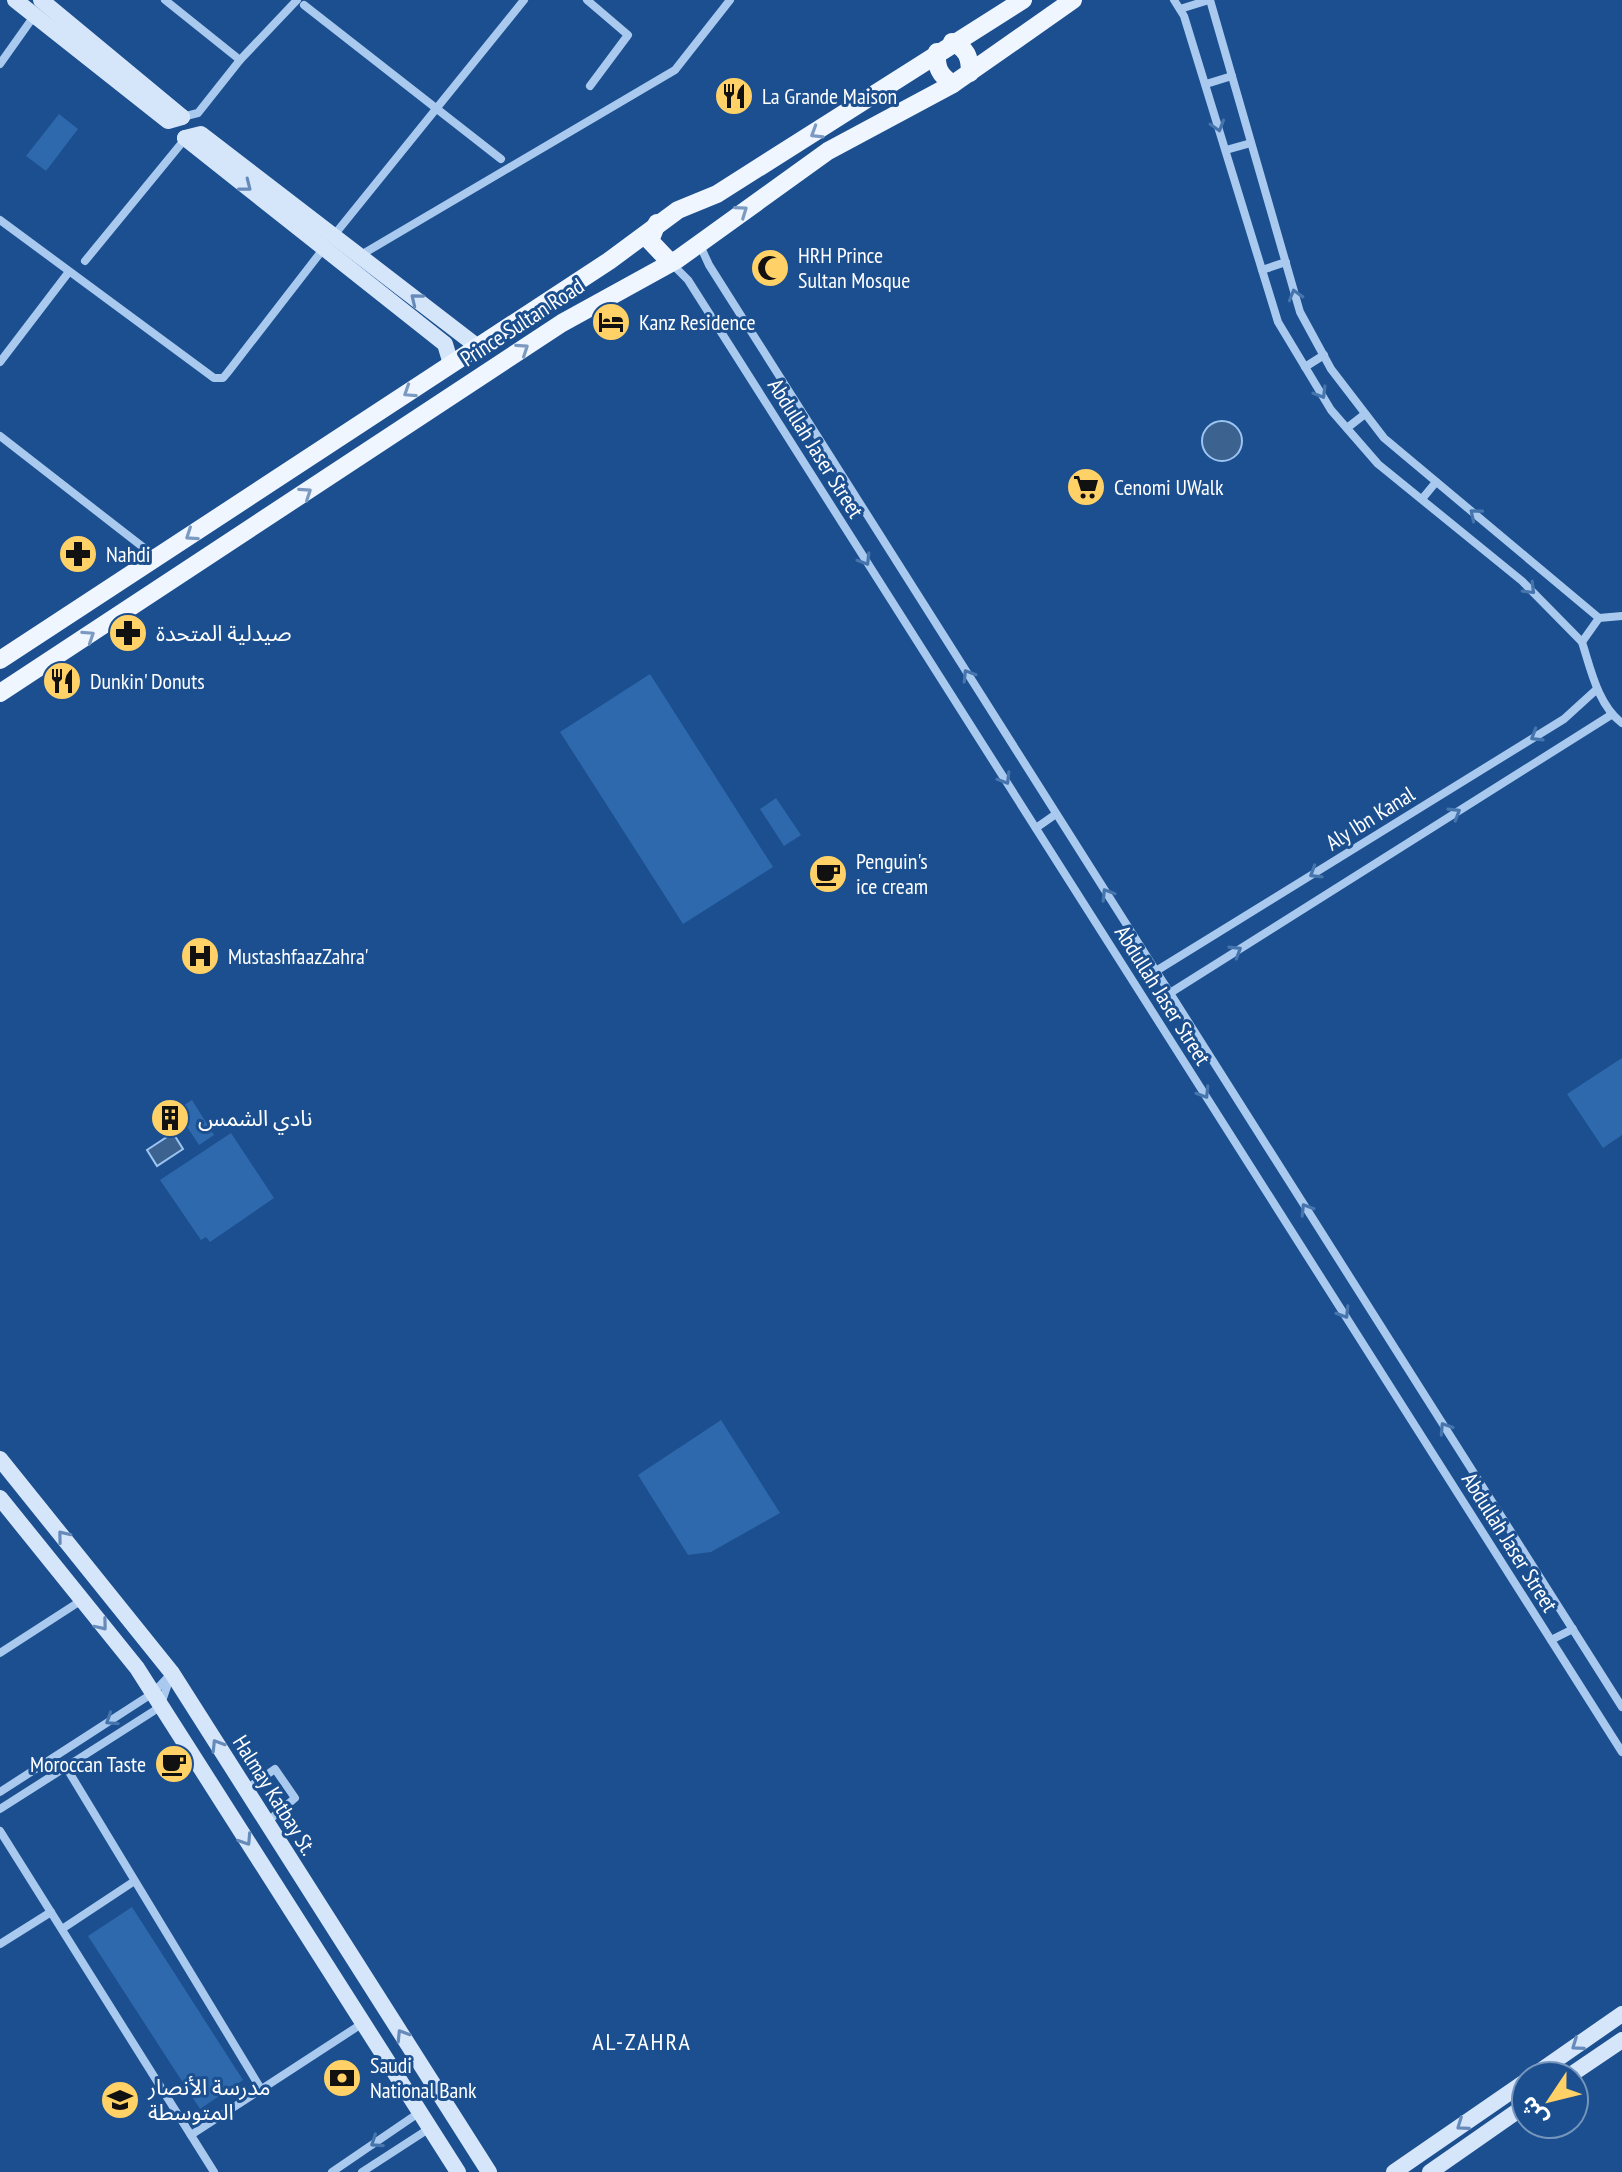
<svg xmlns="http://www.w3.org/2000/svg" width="1622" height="2172" font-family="'PT Sans Narrow','Noto Sans Arabic',sans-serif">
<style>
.green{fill:#2e69ad}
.water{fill:#3c6290;stroke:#9cc4f0;stroke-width:2}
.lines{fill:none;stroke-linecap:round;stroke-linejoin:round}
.street{stroke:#a9c9ee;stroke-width:8}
.secondary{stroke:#d6e6fa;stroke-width:16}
.primary{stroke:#f0f6ff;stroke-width:18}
.oneway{stroke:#4674ac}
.oneway2{stroke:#7b9ac1}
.oneway3{stroke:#668bba}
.labels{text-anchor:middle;stroke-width:6;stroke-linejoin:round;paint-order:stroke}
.poi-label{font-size:22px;fill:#fff;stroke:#1b4f8f;text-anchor:start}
.street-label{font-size:22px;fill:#fff;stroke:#1b4f8f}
.neighbourhood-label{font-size:24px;letter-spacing:2px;fill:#fff;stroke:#1b4f8f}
</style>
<rect width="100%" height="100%" fill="#1b4f8f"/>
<g class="green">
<polygon points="59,114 78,129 46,171 26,156"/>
<polygon points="650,674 773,867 683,924 560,732"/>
<polygon points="776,798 801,835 784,846 760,809"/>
<polygon points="1622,1058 1622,1135 1603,1148 1567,1094"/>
<polygon points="192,1100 214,1135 199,1145 176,1110"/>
<polygon points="231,1133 274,1198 210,1242 206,1237 201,1240 160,1180"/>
<polygon points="721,1420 780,1513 711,1552 688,1555 638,1475"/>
<polygon points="132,1907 243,2080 200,2109 88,1936"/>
</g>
<g class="water">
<circle cx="1222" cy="441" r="20"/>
<polygon points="173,1133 183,1149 157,1166 147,1150"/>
</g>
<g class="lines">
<g class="street">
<polyline points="165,0 240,60"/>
<polyline points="587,0 628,35 590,86"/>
<polyline points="1174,0 1184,16 1278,322 1331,410 1378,464 1522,581 1582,642"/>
<polyline points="1210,0 1300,312 1331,369 1384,438 1599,618"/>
<polyline points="304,5 501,159"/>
<polyline points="1180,9 1209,0"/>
<polyline points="0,64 34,16"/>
<polyline points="1206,84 1232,76"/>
<polyline points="182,117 198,113 240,60 297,0"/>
<polyline points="1226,150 1251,143"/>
<polyline points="0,220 214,378 223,378 228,372 324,248"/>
<polyline points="335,234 524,0"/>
<polyline points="699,243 709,265 1622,1707"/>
<polyline points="361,255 675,70 730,0"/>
<polyline points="85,261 185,139"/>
<polyline points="670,262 688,280 1622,1752"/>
<polyline points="1262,270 1286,262"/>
<polyline points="0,362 68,273"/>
<polyline points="1305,367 1324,355"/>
<polyline points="1347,428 1365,414"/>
<polyline points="0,436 157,558"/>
<polyline points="1422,499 1436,482"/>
<path d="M1622 616 1599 618 1582 642C1591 670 1598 705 1622 723"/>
<polyline points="1036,828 1056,814"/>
<polyline points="1156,971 1564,719 1597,689"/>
<polyline points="1170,993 1611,715"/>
<polyline points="1551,1640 1573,1629"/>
<polyline points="0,1653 82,1600"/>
<polyline points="66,1767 261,2089"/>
<polyline points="245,1790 275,1769 295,1798 267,1822"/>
<polyline points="0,1792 153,1693 169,1676"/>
<polyline points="0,1809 160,1707 171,1675"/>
<polyline points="0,1831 214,2172"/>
<polyline points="62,1929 133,1882"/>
<polyline points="0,1944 51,1912"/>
<polyline points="191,2135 363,2023"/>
<polyline points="332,2172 420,2112"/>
<polyline points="362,2172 430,2128"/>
</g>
<g class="secondary">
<polyline points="15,0 168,121 182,117"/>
<polyline points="41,0 182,117"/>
<polyline points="185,138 201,134 478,347"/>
<polyline points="185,138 445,344 451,364"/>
<polyline points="0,1459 172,1673 489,2172"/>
<polyline points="0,1498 137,1668 458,2172"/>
<polyline points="1533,2076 1622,2014"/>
<polyline points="1569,2076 1622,2040"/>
<polyline points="1394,2172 1526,2081"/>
<polyline points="1430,2172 1526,2105"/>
</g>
<g class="primary">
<path d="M952 42C967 49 970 57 970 73"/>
<path d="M937 52C936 67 939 75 953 84"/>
<polyline points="657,223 650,241 669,261"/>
<polyline points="0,660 609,261 678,210 717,194 1023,0"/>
<polyline points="0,693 562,323 678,259 828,151 953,84 1073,0"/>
</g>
</g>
<defs><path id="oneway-chevron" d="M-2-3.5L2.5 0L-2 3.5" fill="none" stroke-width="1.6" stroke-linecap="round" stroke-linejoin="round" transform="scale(2)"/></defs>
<g class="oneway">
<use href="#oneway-chevron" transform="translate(1218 126) rotate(73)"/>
<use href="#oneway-chevron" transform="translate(1295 295) rotate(-106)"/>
<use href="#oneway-chevron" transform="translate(1321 393) rotate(59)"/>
<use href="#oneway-chevron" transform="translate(1475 514) rotate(-140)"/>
<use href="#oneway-chevron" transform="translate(865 560) rotate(58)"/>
<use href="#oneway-chevron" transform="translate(1530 589) rotate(45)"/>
<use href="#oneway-chevron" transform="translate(968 675) rotate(-122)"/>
<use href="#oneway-chevron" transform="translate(1536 736) rotate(148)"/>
<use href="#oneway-chevron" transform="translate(1005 779) rotate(58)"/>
<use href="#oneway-chevron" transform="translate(1455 813) rotate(-32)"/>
<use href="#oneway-chevron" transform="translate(1315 873) rotate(148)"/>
<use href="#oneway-chevron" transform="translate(1107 894) rotate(-122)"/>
<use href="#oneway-chevron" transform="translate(1236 951) rotate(-32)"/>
<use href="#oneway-chevron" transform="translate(1204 1093) rotate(58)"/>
<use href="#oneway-chevron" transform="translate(1306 1209) rotate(-122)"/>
<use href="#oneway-chevron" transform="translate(1344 1313) rotate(58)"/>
<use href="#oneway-chevron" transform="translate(1445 1428) rotate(-123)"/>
<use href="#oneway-chevron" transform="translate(111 1720) rotate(147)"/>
<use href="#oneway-chevron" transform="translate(376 2142) rotate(146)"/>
</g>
<g class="oneway2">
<use href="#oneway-chevron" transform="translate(816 133) rotate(148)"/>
<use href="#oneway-chevron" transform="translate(742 211) rotate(-35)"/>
<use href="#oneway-chevron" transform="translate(523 349) rotate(-34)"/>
<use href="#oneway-chevron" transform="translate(409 392) rotate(147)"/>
<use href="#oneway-chevron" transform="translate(306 493) rotate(-34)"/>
<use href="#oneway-chevron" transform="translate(191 535) rotate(146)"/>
<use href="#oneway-chevron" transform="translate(89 636) rotate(-33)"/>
</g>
<g class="oneway3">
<use href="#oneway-chevron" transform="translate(246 186) rotate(38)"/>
<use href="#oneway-chevron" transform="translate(416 299) rotate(-141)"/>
<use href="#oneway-chevron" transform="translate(63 1536) rotate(-129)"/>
<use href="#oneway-chevron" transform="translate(102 1625) rotate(51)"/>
<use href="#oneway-chevron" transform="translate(217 1745) rotate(-122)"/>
<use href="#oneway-chevron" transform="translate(246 1840) rotate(57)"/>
<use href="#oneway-chevron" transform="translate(402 2035) rotate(-122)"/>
<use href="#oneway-chevron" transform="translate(1577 2045) rotate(145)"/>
<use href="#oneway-chevron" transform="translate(1462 2125) rotate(145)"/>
</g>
<defs>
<symbol id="restaurant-disc" viewBox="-11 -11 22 22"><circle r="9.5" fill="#ffd166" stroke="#1b4f8f"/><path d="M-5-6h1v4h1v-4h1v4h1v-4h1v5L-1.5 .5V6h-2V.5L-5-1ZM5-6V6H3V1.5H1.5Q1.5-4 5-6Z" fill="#111"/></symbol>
<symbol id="mosque-disc" viewBox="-11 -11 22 22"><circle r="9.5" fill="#ffd166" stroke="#1b4f8f"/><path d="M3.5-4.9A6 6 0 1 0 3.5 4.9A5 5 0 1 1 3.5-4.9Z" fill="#111"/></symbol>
<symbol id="hotel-disc" viewBox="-11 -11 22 22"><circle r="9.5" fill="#ffd166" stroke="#1b4f8f"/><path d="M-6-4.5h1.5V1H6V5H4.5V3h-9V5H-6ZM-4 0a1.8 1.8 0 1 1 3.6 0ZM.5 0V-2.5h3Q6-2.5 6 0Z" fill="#111"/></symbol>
<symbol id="supermarket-disc" viewBox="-11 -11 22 22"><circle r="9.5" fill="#ffd166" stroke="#1b4f8f"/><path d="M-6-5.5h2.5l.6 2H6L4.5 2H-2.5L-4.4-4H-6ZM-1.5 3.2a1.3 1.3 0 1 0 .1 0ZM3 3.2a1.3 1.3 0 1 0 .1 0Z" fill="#111"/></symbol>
<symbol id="pharmacy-disc" viewBox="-11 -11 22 22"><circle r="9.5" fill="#ffd166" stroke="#1b4f8f"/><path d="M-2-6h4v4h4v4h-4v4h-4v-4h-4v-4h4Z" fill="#111"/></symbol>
<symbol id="cafe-disc" viewBox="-11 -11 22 22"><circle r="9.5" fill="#ffd166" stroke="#1b4f8f"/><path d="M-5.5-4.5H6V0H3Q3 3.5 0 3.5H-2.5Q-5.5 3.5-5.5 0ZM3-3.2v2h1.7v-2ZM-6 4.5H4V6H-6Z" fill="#111"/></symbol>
<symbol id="hospital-disc" viewBox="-11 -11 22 22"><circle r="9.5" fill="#ffd166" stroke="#1b4f8f"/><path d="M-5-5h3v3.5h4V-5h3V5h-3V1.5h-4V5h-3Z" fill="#111"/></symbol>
<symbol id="building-disc" viewBox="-11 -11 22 22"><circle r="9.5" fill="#ffd166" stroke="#1b4f8f"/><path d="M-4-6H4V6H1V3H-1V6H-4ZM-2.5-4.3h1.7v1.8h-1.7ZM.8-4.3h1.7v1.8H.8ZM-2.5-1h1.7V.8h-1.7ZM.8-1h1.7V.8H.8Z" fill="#111"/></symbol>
<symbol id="bank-disc" viewBox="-11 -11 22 22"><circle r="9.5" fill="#ffd166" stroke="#1b4f8f"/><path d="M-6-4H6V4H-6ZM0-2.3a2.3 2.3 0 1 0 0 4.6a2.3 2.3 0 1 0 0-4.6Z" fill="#111"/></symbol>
<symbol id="school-disc" viewBox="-11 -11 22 22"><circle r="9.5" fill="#ffd166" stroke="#1b4f8f"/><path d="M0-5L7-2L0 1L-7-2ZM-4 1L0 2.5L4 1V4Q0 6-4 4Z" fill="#111"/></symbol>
</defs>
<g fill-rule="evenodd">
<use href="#restaurant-disc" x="712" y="74" width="44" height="44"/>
<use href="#mosque-disc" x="748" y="246" width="44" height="44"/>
<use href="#hotel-disc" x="589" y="300" width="44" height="44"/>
<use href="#supermarket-disc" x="1064" y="465" width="44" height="44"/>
<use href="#pharmacy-disc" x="56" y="532" width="44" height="44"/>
<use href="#pharmacy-disc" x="106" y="611" width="44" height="44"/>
<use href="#restaurant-disc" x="40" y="659" width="44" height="44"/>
<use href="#cafe-disc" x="806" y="852" width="44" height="44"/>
<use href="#hospital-disc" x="178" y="934" width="44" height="44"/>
<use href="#building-disc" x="148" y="1096" width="44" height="44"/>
<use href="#cafe-disc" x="152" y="1742" width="44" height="44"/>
<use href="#bank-disc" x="320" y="2056" width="44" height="44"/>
<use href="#school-disc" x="98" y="2078" width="44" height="44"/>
</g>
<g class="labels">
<g class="poi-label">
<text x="762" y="104">La Grande Maison</text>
<text x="798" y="263">HRH Prince<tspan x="798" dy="25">Sultan Mosque</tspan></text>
<text x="639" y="330">Kanz Residence</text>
<text x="1114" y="495">Cenomi UWalk</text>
<text x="106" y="562">Nahdi</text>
<text x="156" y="641">صيدلية المتحدة</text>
<text x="90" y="689">Dunkin' Donuts</text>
<text x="856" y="869">Penguin's<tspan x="856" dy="25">ice cream</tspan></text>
<text x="228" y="964">MustashfaazZahra'</text>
<text x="198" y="1126">نادي الشمس</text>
<text x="146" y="1772" text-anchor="end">Moroccan Taste</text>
<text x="370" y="2073">Saudi<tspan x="370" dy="25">National Bank</tspan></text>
<text x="148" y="2095">مدرسة الأنصار<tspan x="148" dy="25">المتوسطة</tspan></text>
</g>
<g class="street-label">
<text transform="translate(522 322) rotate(-33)" y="8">Prince Sultan Road</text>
<text transform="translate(816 448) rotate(58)" y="8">Abdullah Jaser Street</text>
<text transform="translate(1370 818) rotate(-32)" y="8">Aly Ibn Kanal</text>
<text transform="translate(1163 995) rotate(58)" y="8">Abdullah Jaser Street</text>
<text transform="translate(1510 1542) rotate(58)" y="8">Abdullah Jaser Street</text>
<text transform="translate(275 1795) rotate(58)" y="8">Halmay Katbay St.</text>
</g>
<g class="neighbourhood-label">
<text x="642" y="2050">AL-ZAHRA</text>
</g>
</g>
<g transform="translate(1550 2100) rotate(235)"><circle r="38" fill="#1b4f8f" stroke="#7695bc" stroke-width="2"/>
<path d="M0-6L14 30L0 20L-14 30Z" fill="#ffd166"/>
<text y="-12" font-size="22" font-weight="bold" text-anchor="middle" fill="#ffffff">ش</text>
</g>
</svg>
